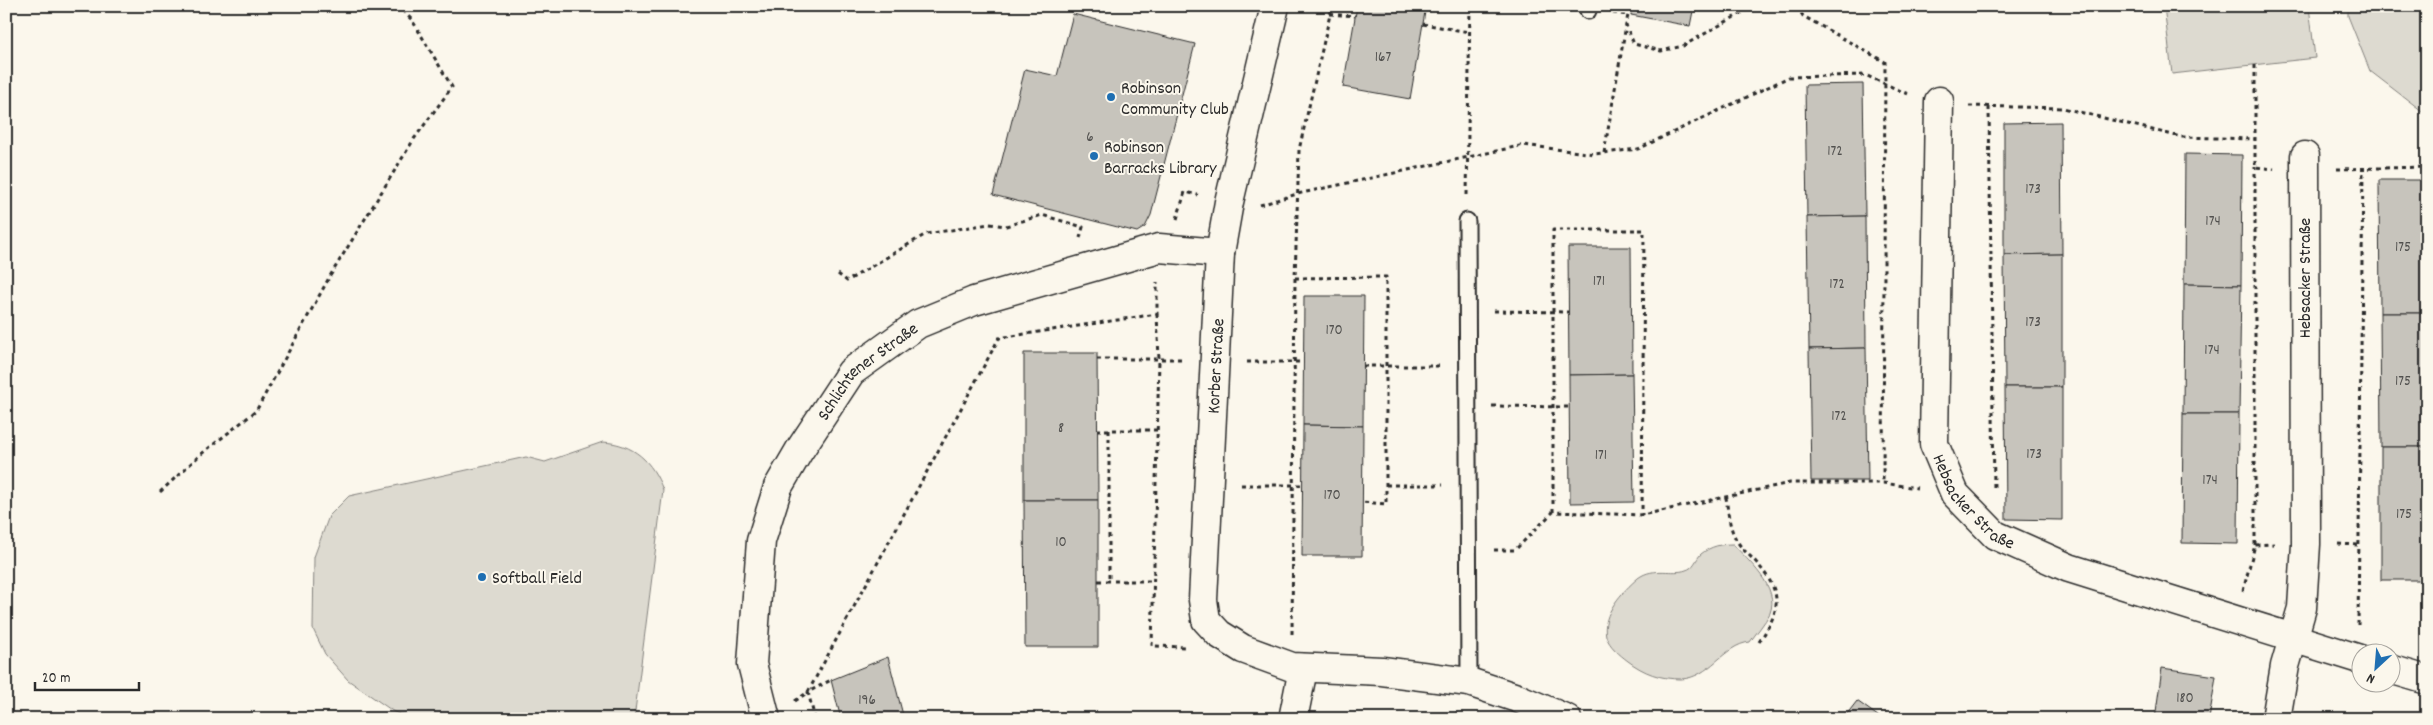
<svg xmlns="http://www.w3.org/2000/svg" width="2433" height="725" font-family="Dekko,sans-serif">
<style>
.green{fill:#dddad0;stroke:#84827e}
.building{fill:#c7c4bc;stroke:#2b2b2b}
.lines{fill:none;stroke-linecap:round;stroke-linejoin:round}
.lane-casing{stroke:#2b2b2b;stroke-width:19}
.street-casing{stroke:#2b2b2b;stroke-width:31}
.path{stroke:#2b2b2b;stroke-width:3;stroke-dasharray:4 4;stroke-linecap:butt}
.lane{stroke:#fbf7ec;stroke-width:15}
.street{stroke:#fbf7ec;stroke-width:28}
.poi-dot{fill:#1f6fb2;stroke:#fbf7ec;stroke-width:2}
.labels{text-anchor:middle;stroke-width:4;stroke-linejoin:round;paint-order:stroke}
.number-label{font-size:15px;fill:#52514f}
.poi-label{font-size:18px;fill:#2b2b2b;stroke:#fbf7ec;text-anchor:start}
.street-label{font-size:18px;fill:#2b2b2b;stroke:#fbf7ec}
</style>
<rect width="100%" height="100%" fill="#fbf7ec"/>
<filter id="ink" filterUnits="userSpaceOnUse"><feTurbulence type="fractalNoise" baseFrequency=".02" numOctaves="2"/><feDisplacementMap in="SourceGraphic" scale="10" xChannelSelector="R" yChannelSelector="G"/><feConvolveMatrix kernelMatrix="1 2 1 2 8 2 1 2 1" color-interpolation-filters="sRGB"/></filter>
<g filter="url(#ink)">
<g class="green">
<polygon points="2164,6 2309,6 2315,58 2172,74"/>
<polygon points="2348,6 2427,6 2427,110 2422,111 2370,71 2348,16"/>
<path d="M603 442C634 444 652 461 663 490L634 719H415L394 712 348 680 325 654 313 629 314 557 329 516 349 496 526 457 545 462Z"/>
<path d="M1733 544C1748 561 1780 587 1770 613 1765 623 1756 633 1750 642 1723 645 1710 678 1681 679 1660 679 1644 673 1628 661 1620 655 1609 646 1606 636 1601 614 1623 591 1638 578 1654 566 1673 575 1686 570 1694 568 1696 559 1701 554 1711 546 1721 544 1733 544Z"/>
</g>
<g class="building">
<polygon points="1357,6 1426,6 1410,99 1343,87"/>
<polygon points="1632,6 1694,6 1690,26 1631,15"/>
<polygon points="1073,14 1195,44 1151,215 1145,227 1137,232 993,195 1025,69 1057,76"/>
<polygon points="1863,84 1865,216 1807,217 1805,85"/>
<polygon points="2061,122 2062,254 2004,255 2004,123"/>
<polygon points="2185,154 2242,155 2241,285 2184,284"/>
<polygon points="2379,180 2427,180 2427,313 2380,313"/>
<polygon points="1865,216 1866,348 1809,349 1807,217"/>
<polygon points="1568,247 1631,247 1632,374 1569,375"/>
<polygon points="2062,254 2062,387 2005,387 2004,255"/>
<polygon points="2184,284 2241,285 2239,414 2183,414"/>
<polygon points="1304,296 1364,296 1363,426 1303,425"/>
<polygon points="2380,313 2427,313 2427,447 2381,447"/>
<polygon points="1866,348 1868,481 1811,481 1809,349"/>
<polygon points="1024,353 1097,353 1098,500 1024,500"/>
<polygon points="1632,374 1634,502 1570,503 1569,375"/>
<polygon points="2005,387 2062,387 2062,520 2006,519"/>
<polygon points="2183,414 2239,414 2238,544 2182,543"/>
<polygon points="1303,425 1363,426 1362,556 1302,556"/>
<rect x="2381" y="447" width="46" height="133"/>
<polygon points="1024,500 1098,500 1098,647 1025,647"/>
<polygon points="888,657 904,719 841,719 831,680"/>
<polygon points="2162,668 2216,676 2209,719 2155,719"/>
<polygon points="1857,701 1882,719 1843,719"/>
</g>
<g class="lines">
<defs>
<g id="lane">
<polyline points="1588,11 1589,6"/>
<polyline points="1467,221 1469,682"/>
</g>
<g id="street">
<polyline points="1275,6 1229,202 1220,253 1203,600 1206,620 1219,634 1243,649 1292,667 1382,671 1469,682 1517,698 1567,719"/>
<path id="s1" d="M1939 101 1934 444 1955 494 1995 535 2069 568 2360 659"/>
<polyline points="2390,669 2427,680"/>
<path id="s2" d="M766 719 752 664 761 541 778 487 799 451 851 372 918 324 974 301 1159 248 1220 253"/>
<polyline points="1293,719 1303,669"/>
<polyline points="2276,719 2285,666 2302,608 2306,544 2305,156"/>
</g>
</defs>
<use href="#lane" class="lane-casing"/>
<use href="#street" class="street-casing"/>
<g class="path">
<polyline points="1797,6 1803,16 1885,62 1883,483"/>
<polyline points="1613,13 1628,15 1626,25 1634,44 1661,51 1683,46 1754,6"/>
<polyline points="1330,14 1355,16"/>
<polyline points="1423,24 1469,32"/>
<polyline points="2255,65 2255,167 2274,169"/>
<polyline points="1969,106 2063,108 2181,137 2255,139"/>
<polyline points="1989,107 1994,489"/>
<polyline points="1604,153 1626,25"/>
<polyline points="2337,169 2427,167"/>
<polyline points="1467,195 1470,6"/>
<polyline points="1260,205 1297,194 1524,145 1594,154 1638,149 1789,77 1865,75 1908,94"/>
<polyline points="1177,219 1185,192 1198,195"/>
<polyline points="838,274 847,281 926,234 989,224 1006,226 1042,215 1083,227 1080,238"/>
<polyline points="1295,278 1386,277 1386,504 1362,502"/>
<polyline points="1494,311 1568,312"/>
<polyline points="1157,314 1159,359 1152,646 1186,647"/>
<polyline points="1097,359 1184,359"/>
<polyline points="1247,362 1304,362"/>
<polyline points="1363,366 1442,366"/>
<polyline points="1492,406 1569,407"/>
<polyline points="1097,430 1157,430"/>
<polyline points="1109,430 1109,581"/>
<polyline points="1241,485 1302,485"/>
<polyline points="1386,485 1443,485"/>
<polyline points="160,492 200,455 256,411 330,276 414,139 452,87 412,20 398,6"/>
<path d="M1726 497C1728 511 1729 528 1737 541 1741 548 1749 555 1755 561 1783 593 1782 608 1759 642"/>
<polyline points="1553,512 1553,230 1644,230 1642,515"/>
<polyline points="2338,544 2359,545"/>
<polyline points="2255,545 2255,167"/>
<polyline points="1494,550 1515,550 1553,512 1642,515 1790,483 1883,483 1917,488"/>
<polyline points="1098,581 1153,581"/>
<polyline points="2243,591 2255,545 2274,544"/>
<polyline points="2358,625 2363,168"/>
<polyline points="1292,634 1295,278 1299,150 1332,6"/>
<polyline points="795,701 808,692 999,338 1157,314 1157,282"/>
<polyline points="815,719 808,692 831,680"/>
</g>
<use href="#lane" class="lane"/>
<use href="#street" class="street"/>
</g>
</g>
<g class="poi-dot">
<circle cx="1111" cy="97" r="5"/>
<circle cx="1094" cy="156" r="5"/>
<circle cx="482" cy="577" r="5"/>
</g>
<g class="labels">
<g class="number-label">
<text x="1383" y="61">167</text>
<text x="1090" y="141">6</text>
<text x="1835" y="155">172</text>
<text x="2033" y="193">173</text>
<text x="2213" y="225">174</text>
<text x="2403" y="251">175</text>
<text x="1599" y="285">171</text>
<text x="1837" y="288">172</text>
<text x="2033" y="326">173</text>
<text x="1334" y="334">170</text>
<text x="2212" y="354">174</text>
<text x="2403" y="385">175</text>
<text x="1839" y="420">172</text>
<text x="1061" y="432">8</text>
<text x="2034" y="458">173</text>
<text x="1601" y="459">171</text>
<text x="2210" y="484">174</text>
<text x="1332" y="499">170</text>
<text x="2404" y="518">175</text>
<text x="1061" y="546">10</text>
<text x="2185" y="702">180</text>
<text x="867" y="704">196</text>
</g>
<g class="poi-label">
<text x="1121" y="93">Robinson<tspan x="1121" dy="21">Community Club</tspan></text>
<text x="1104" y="152">Robinson<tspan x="1104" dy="21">Barracks Library</tspan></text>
<text x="492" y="583">Softball Field</text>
</g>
<g class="street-label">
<text transform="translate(2304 278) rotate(-90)" y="6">Hebsacker Straße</text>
<text transform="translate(1215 366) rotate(-87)" y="6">Korber Straße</text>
<text dy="6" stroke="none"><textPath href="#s2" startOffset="385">Schlichtener Straße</textPath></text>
<text dy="6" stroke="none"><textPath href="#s1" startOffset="415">Hebsacker Straße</textPath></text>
</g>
</g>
<rect width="2433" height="725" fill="none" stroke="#fbf7ec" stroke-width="25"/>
<rect x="12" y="12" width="2408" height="700" fill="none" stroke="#2b2b2b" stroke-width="2" filter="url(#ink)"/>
<g transform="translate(2376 668) rotate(206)"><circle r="24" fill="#fbf7ec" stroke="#a8a59f"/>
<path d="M0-4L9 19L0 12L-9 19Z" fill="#1f6fb2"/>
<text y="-8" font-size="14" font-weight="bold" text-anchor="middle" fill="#2b2b2b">N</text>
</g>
<path d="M35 682v8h104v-8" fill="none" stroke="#2b2b2b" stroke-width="2.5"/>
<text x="42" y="682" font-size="15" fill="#2b2b2b" stroke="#fbf7ec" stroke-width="4" paint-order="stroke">20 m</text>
</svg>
